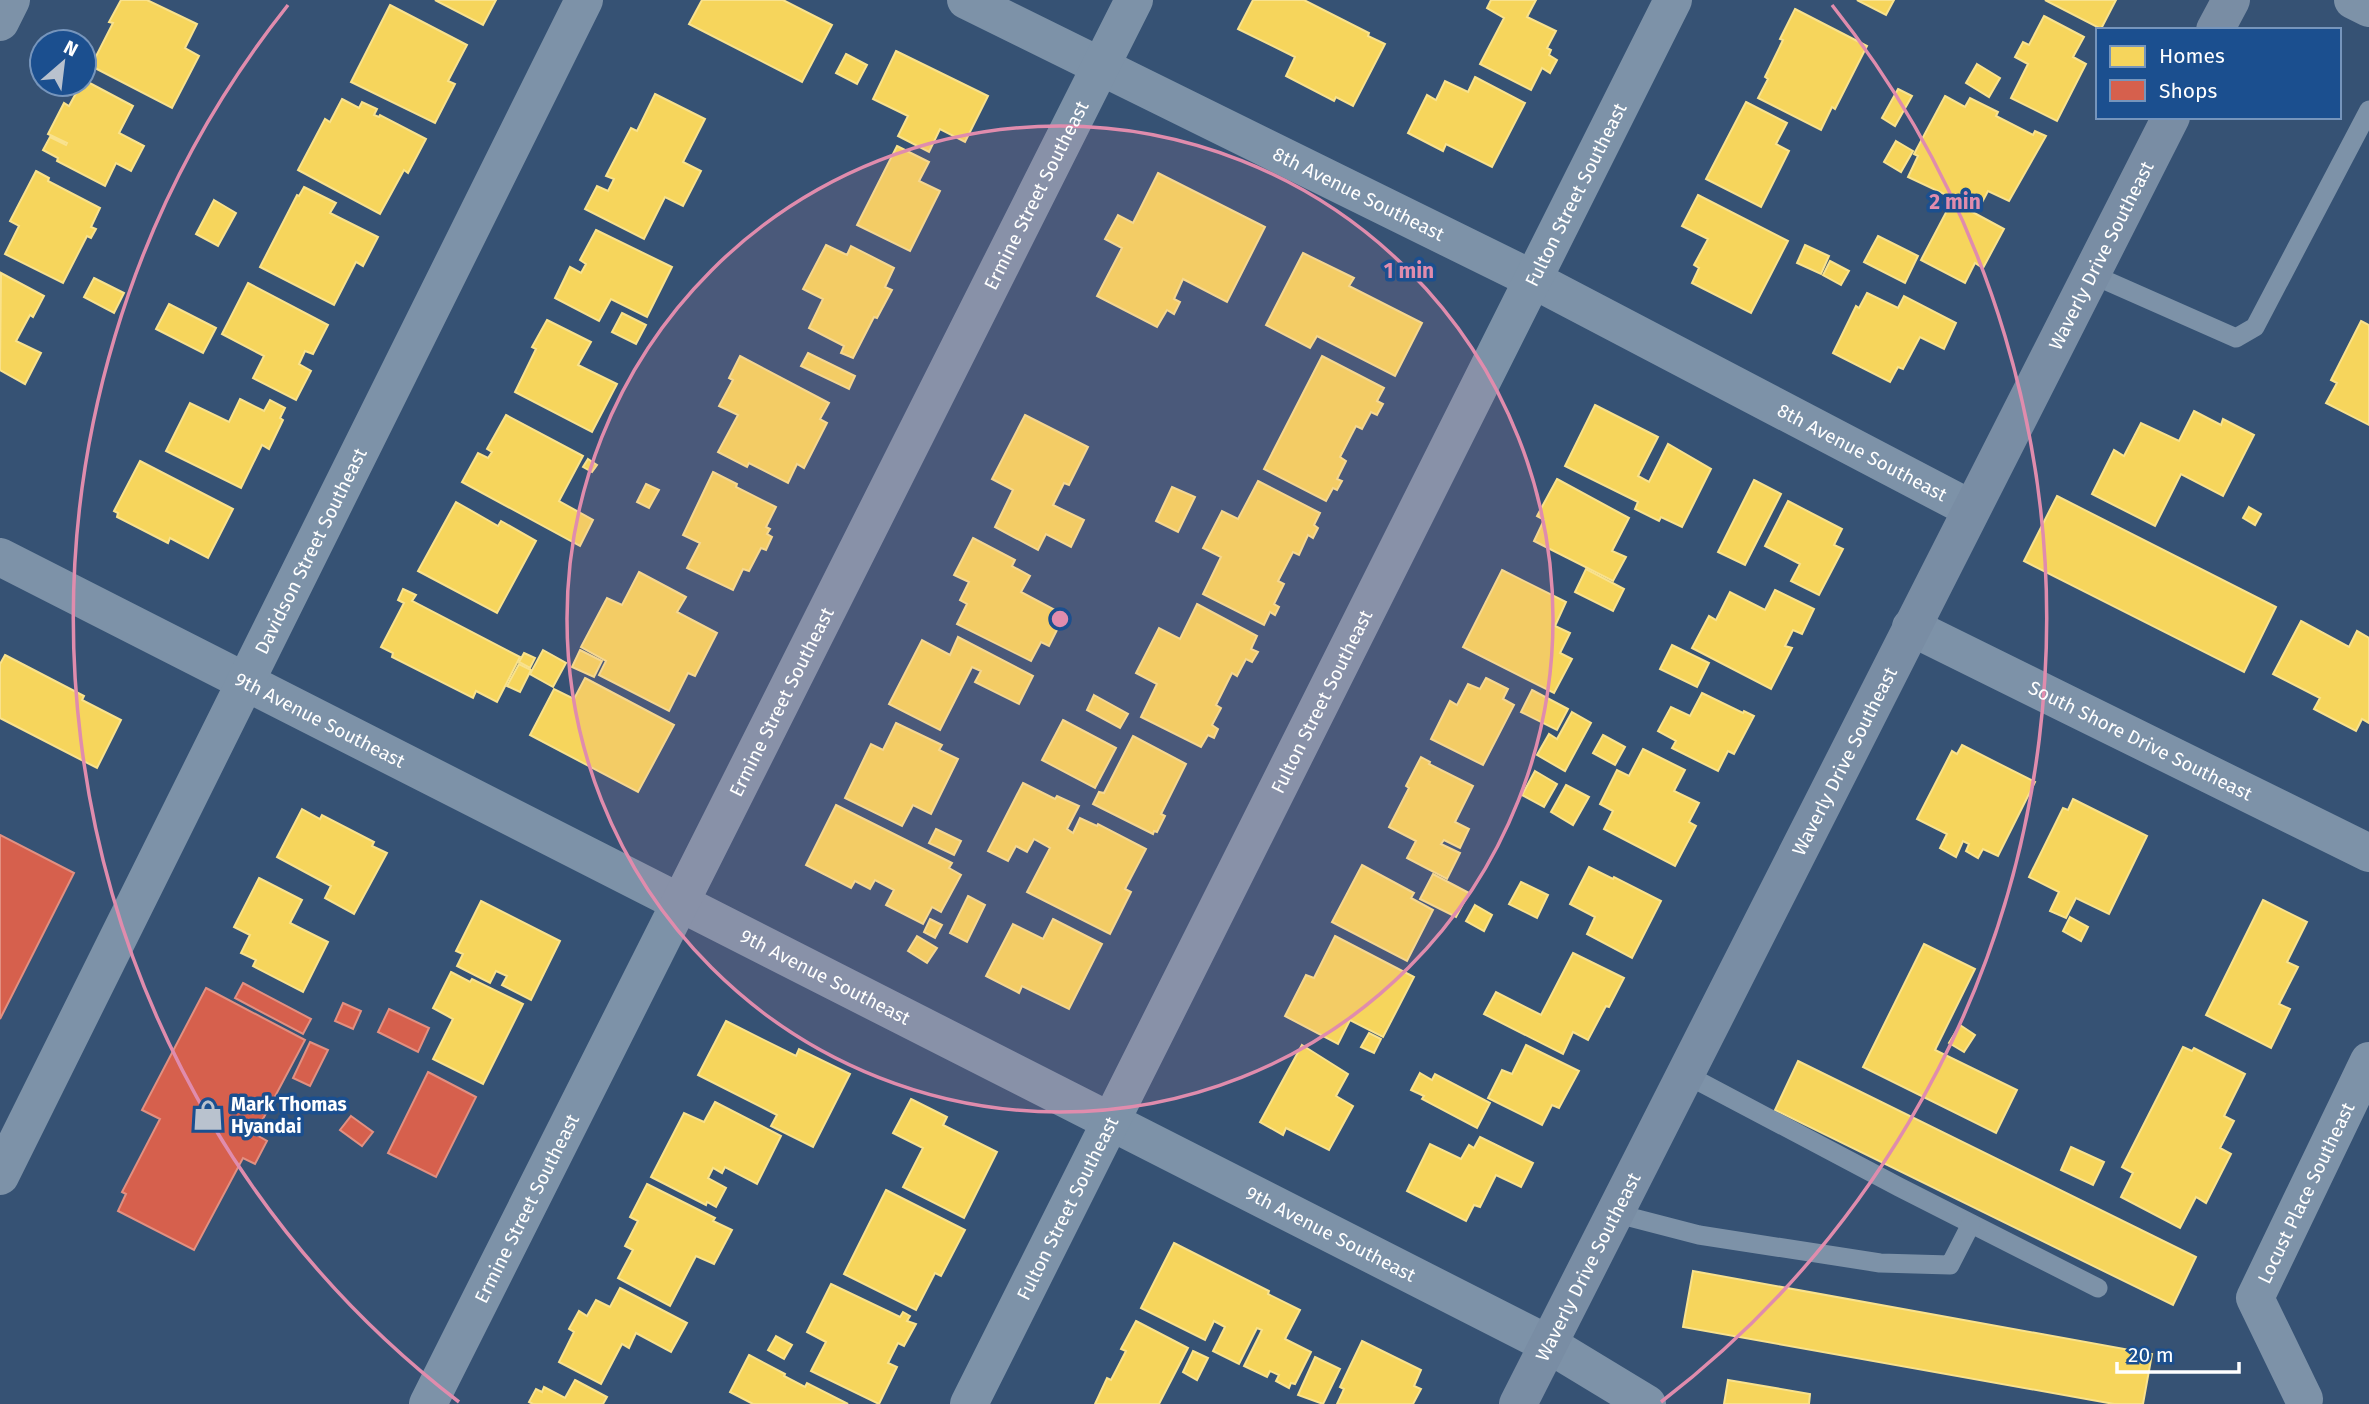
<svg xmlns="http://www.w3.org/2000/svg" width="2369" height="1404" font-family="'Fira Sans',sans-serif">
<style>
.homes{fill:#f6d55c;stroke:#f9e28d;stroke-width:2}
.shops{fill:#d6604d;stroke:#e29082;stroke-width:2}
.lines{fill:none;stroke-linecap:round;stroke-linejoin:round}
.service{stroke:#7d92a8;stroke-width:19}
.minor{stroke:#7d92a8;stroke-width:38}
.secondary{stroke:#798da4;stroke-width:38}
.ring{fill:none;stroke:#e08cad;stroke-width:3.5}
.labels{text-anchor:middle;stroke-width:7;stroke-linejoin:round;paint-order:stroke}
.street-label{font-size:19px;fill:#fff;stroke:#1b4f8f}
.poi-label{font-size:19px;font-weight:bold;fill:#fff;stroke:#1b4f8f;text-anchor:start}
.centre{fill:#e08cad;stroke:#1b4f8f;stroke-width:3.5}
.ring-label{font-size:21px;text-anchor:middle;font-weight:bold;fill:#e08cad;stroke:#1b4f8f;stroke-width:7;stroke-linejoin:round;paint-order:stroke}
</style>
<rect width="100%" height="100%" fill="#365274"/>
<g class="homes">
<polygon points="121,0 147,0 197,24 185,48 199,56 172,108 91,66 113,23 109,22"/>
<polygon points="435,0 496,0 483,25"/>
<polygon points="702,0 783,0 832,25 802,82 689,24"/>
<polygon points="1253,0 1304,0 1369,33 1368,36 1385,44 1353,106 1336,97 1334,101 1286,76 1295,57 1238,29"/>
<polygon points="1491,0 1536,0 1527,17 1556,31 1547,48 1551,50 1549,55 1557,60 1550,73 1542,68 1531,90 1480,64 1504,18 1487,8"/>
<polygon points="1857,0 1894,0 1886,15"/>
<polygon points="2045,0 2116,0 2101,29"/>
<polygon points="390,5 467,45 448,81 455,84 435,123 351,82"/>
<polygon points="1795,9 1867,46 1835,109 1832,107 1821,130 1758,98 1768,79 1765,77 1783,40 1780,39"/>
<polygon points="2044,16 2084,37 2073,57 2086,64 2057,121 2011,98 2028,64 2015,57 2023,42 2029,45"/>
<polygon points="896,51 988,96 965,142 940,129 929,152 898,136 908,116 873,99"/>
<polygon points="846,54 867,65 857,84 836,73"/>
<polygon points="1977,64 2000,78 1989,97 1966,83"/>
<polygon points="1475,77 1525,103 1492,167 1446,144 1443,151 1408,133 1427,95 1436,100 1445,81 1468,92"/>
<polygon points="84,80 133,106 119,133 144,146 131,171 116,163 105,186 57,161 58,158 43,150 50,137 66,145 67,143 48,134 64,103 69,106 81,84 84,84"/>
<polygon points="1898,89 1912,96 1895,126 1882,118"/>
<polygon points="655,94 705,119 683,162 701,171 683,206 665,197 644,239 585,209 597,186 608,191 614,179 606,176 631,128 637,131"/>
<polygon points="1945,96 1965,107 1970,98 1998,112 1996,116 2033,135 2035,131 2046,136 2009,201 1988,191 1978,210 1908,177 1918,156 1914,154"/>
<polygon points="342,99 359,108 362,102 377,109 374,115 379,117 380,115 426,139 408,173 404,170 380,214 298,170 325,119 330,122"/>
<polygon points="1746,102 1787,123 1776,144 1789,151 1761,207 1706,179"/>
<polygon points="1896,141 1913,151 1901,172 1884,162"/>
<polygon points="897,146 929,162 919,181 940,191 910,251 857,225"/>
<polygon points="36,171 49,178 48,181 100,208 91,227 96,229 91,238 87,236 63,283 5,254 19,226 10,221"/>
<polygon points="1158,173 1265,227 1227,302 1183,279 1174,299 1180,302 1174,314 1167,310 1157,327 1097,296 1122,248 1105,239 1118,215 1133,223"/>
<polygon points="304,187 336,203 330,213 378,237 363,266 356,262 334,305 260,267 297,195 299,196"/>
<polygon points="1698,195 1788,241 1751,313 1692,283 1699,268 1694,265 1708,239 1682,226"/>
<polygon points="214,200 236,213 218,246 196,234"/>
<polygon points="1952,201 2004,229 1983,268 1975,263 1965,283 1921,260"/>
<polygon points="596,230 672,267 647,317 611,299 599,321 555,298 570,267 581,273 586,264 580,260"/>
<polygon points="1878,236 1918,256 1905,283 1864,262"/>
<polygon points="826,245 847,255 851,246 894,268 885,287 892,290 877,318 874,317 853,358 841,353 844,346 809,328 823,299 803,289"/>
<polygon points="1805,245 1829,256 1821,274 1797,263"/>
<polygon points="1303,253 1354,278 1349,286 1422,323 1395,376 1317,336 1310,348 1266,325"/>
<polygon points="1830,261 1849,271 1841,285 1823,275"/>
<polygon points="1,273 44,296 33,317 30,315 16,341 41,353 25,384 0,370"/>
<polygon points="94,278 124,293 114,313 84,297"/>
<polygon points="248,283 328,325 313,354 305,351 299,364 311,371 296,400 253,378 264,356 222,334"/>
<polygon points="1867,293 1898,308 1904,296 1956,323 1944,349 1920,337 1903,369 1898,367 1890,382 1833,353 1856,306 1859,308"/>
<polygon points="169,304 216,328 203,353 156,329"/>
<polygon points="622,313 646,325 636,344 612,332"/>
<polygon points="547,320 591,342 578,365 617,384 592,432 515,392 536,349 532,347"/>
<polygon points="2361,321 2369,325 2369,425 2326,403 2337,383 2331,380"/>
<polygon points="808,353 855,376 849,389 801,366"/>
<polygon points="740,356 829,403 820,419 827,423 804,468 797,464 788,483 749,463 747,467 718,452 738,415 719,406 733,380 729,378"/>
<polygon points="1322,356 1384,388 1377,401 1383,404 1377,415 1371,412 1362,429 1356,426 1340,457 1346,461 1337,479 1342,481 1337,490 1333,488 1326,501 1264,469"/>
<polygon points="240,399 264,411 270,400 285,408 280,418 283,420 269,449 262,445 241,488 166,451 190,403 229,422"/>
<polygon points="1595,405 1658,437 1638,476 1649,482 1668,444 1711,469 1682,527 1661,517 1659,521 1635,509 1638,502 1565,466"/>
<polygon points="2194,411 2221,425 2223,419 2254,435 2223,496 2181,474 2155,526 2092,494 2114,450 2124,456 2141,423 2179,441"/>
<polygon points="506,415 583,456 559,501 593,520 580,546 462,482 478,453 488,458 492,452 487,449"/>
<polygon points="1025,415 1088,447 1069,485 1064,483 1053,505 1084,520 1071,547 1046,534 1038,550 995,527 1013,490 992,479"/>
<polygon points="588,459 597,465 592,472 583,467"/>
<polygon points="140,461 233,509 208,558 170,538 168,543 117,517 118,513 114,511"/>
<polygon points="713,472 737,484 736,487 776,507 766,527 770,529 767,534 772,537 766,550 761,548 749,571 743,569 733,590 687,568 700,543 683,535"/>
<polygon points="1557,479 1629,518 1612,551 1626,557 1613,581 1534,541 1544,520 1537,516"/>
<polygon points="1754,480 1781,494 1745,565 1718,552"/>
<polygon points="1258,481 1320,513 1314,525 1318,528 1313,538 1308,535 1299,555 1293,552 1278,581 1284,584 1274,604 1279,607 1275,615 1270,612 1264,625 1203,594 1221,557 1203,548 1222,511 1238,519"/>
<polygon points="646,484 659,490 649,508 637,502"/>
<polygon points="1172,487 1195,497 1178,532 1156,521"/>
<polygon points="2057,496 2276,607 2244,672 2024,561"/>
<polygon points="1788,501 1842,529 1834,545 1843,549 1819,595 1791,581 1800,564 1765,546"/>
<polygon points="456,502 498,526 501,521 536,541 497,613 418,571"/>
<polygon points="2249,507 2261,514 2255,525 2243,518"/>
<polygon points="973,538 1015,560 1012,566 1030,576 1021,592 1057,611 1055,614 1063,618 1049,646 1041,642 1031,661 957,624 967,604 960,600 969,582 954,575"/>
<polygon points="1586,569 1624,589 1613,611 1575,592"/>
<polygon points="1502,570 1566,602 1555,626 1570,633 1560,653 1572,659 1554,693 1463,647"/>
<polygon points="639,572 686,597 677,612 717,633 695,676 688,673 669,711 599,675 606,661 581,647 607,598 622,605"/>
<polygon points="403,589 416,595 412,601 520,657 497,702 476,691 473,698 392,657 393,653 381,647 404,603 398,600"/>
<polygon points="1775,590 1814,609 1802,634 1793,630 1785,646 1792,648 1771,689 1692,648 1709,616 1716,620 1730,592 1765,610"/>
<polygon points="1197,604 1257,636 1251,649 1258,652 1252,662 1246,659 1237,676 1232,673 1216,705 1221,708 1212,725 1218,729 1214,738 1208,735 1201,747 1141,717 1157,684 1136,673 1159,628 1180,639"/>
<polygon points="2301,621 2349,647 2357,631 2369,638 2369,723 2362,719 2356,731 2314,709 2320,698 2273,674"/>
<polygon points="958,637 1033,676 1019,704 975,682 981,671 972,667 940,730 889,704 922,640 950,655"/>
<polygon points="1672,645 1709,663 1697,687 1660,669"/>
<polygon points="543,650 566,663 553,687 530,674"/>
<polygon points="580,650 602,661 594,677 572,667"/>
<polygon points="524,653 535,658 530,668 519,662"/>
<polygon points="5,655 84,696 82,700 121,720 97,768 0,718 0,664"/>
<polygon points="519,664 531,670 520,692 507,686"/>
<polygon points="585,678 674,725 638,792 530,735 554,689 574,699"/>
<polygon points="1486,678 1508,689 1503,699 1514,705 1483,765 1431,739 1450,701 1457,705 1468,684 1480,689"/>
<polygon points="1532,690 1568,709 1557,730 1521,712"/>
<polygon points="1702,693 1743,713 1744,711 1754,716 1734,754 1728,751 1718,771 1672,748 1676,741 1658,731 1671,707 1690,716"/>
<polygon points="1094,695 1128,714 1120,728 1087,710"/>
<polygon points="1572,712 1591,723 1565,771 1537,755 1549,734 1557,739"/>
<polygon points="1063,720 1116,748 1095,788 1042,760"/>
<polygon points="896,723 942,745 939,750 958,759 931,814 913,805 902,826 845,798 871,744 883,750"/>
<polygon points="1603,735 1625,747 1615,765 1593,753"/>
<polygon points="1133,736 1186,764 1161,814 1165,816 1157,832 1154,831 1153,834 1093,804 1099,792 1104,793"/>
<polygon points="1962,745 2035,782 1998,856 1983,849 1978,858 1966,851 1969,844 1963,841 1956,857 1940,848 1947,834 1917,819 1952,751 1957,754"/>
<polygon points="1643,749 1685,770 1674,791 1699,803 1689,822 1696,826 1675,866 1604,829 1613,811 1600,804 1617,770 1629,776"/>
<polygon points="1421,757 1430,762 1429,764 1473,786 1455,822 1469,829 1460,848 1444,840 1441,844 1460,853 1447,879 1407,858 1416,841 1389,827 1409,788 1406,786"/>
<polygon points="1535,771 1557,784 1544,807 1522,795"/>
<polygon points="1023,783 1055,799 1057,796 1079,806 1067,829 1073,833 1080,818 1097,826 1098,824 1146,849 1125,889 1131,892 1110,934 1027,892 1050,848 1034,839 1027,852 1016,846 1008,861 988,851"/>
<polygon points="1566,785 1589,797 1573,825 1551,812"/>
<polygon points="2073,799 2147,836 2109,914 2076,898 2066,918 2050,911 2059,892 2029,877 2063,808 2068,810"/>
<polygon points="836,805 952,863 949,868 961,875 941,912 932,907 923,924 886,905 894,890 875,880 870,889 855,881 851,888 806,865"/>
<polygon points="302,809 320,819 322,815 374,842 372,846 387,853 354,914 325,898 331,886 277,857"/>
<polygon points="936,829 961,841 954,855 929,843"/>
<polygon points="1362,865 1414,893 1411,898 1433,910 1407,961 1332,922"/>
<polygon points="1589,867 1613,879 1614,877 1661,901 1632,958 1587,934 1595,917 1570,904"/>
<polygon points="1433,874 1469,893 1456,917 1420,899"/>
<polygon points="259,878 302,900 290,923 328,942 303,992 253,966 256,960 241,953 250,935 234,927"/>
<polygon points="1521,882 1548,895 1537,918 1509,904"/>
<polygon points="968,896 985,905 967,942 950,933"/>
<polygon points="2263,900 2307,922 2287,962 2298,967 2279,1004 2290,1009 2271,1048 2206,1015"/>
<polygon points="481,901 560,941 531,1000 502,985 507,976 496,971 490,983 457,966 463,954 456,951"/>
<polygon points="1475,905 1492,915 1484,931 1466,921"/>
<polygon points="2070,917 2088,927 2081,941 2063,931"/>
<polygon points="930,919 942,925 935,938 924,932"/>
<polygon points="1053,919 1102,944 1069,1009 1022,986 1019,993 986,976 1013,924 1043,939"/>
<polygon points="917,936 937,948 927,963 908,951"/>
<polygon points="1335,936 1414,977 1383,1037 1350,1020 1338,1044 1285,1016 1306,975 1314,978"/>
<polygon points="1924,944 1975,969 1935,1050 2017,1090 1996,1133 1863,1067"/>
<polygon points="1573,953 1624,978 1609,1007 1606,1006 1588,1040 1573,1032 1563,1054 1484,1014 1496,992 1541,1015"/>
<polygon points="451,972 470,982 472,979 523,1004 483,1084 433,1059 453,1019 433,1008"/>
<polygon points="726,1021 796,1056 799,1049 850,1074 813,1147 771,1126 777,1115 698,1075"/>
<polygon points="1960,1025 1975,1035 1964,1052 1949,1043"/>
<polygon points="1369,1033 1381,1039 1374,1053 1361,1047"/>
<polygon points="1302,1045 1348,1074 1336,1096 1353,1106 1329,1150 1286,1128 1283,1135 1260,1122"/>
<polygon points="1526,1045 1579,1071 1559,1108 1552,1105 1542,1125 1488,1098 1502,1070 1512,1074"/>
<polygon points="2183,1047 2192,1051 2194,1048 2245,1074 2224,1116 2234,1121 2220,1148 2231,1154 2206,1203 2196,1197 2180,1228 2121,1197 2133,1173 2122,1167"/>
<polygon points="1798,1061 2196,1257 2173,1305 1775,1110"/>
<polygon points="1420,1073 1432,1080 1435,1074 1490,1103 1477,1128 1422,1099 1424,1096 1411,1090"/>
<polygon points="911,1099 947,1117 943,1125 997,1152 964,1218 903,1187 923,1148 893,1133"/>
<polygon points="715,1102 781,1136 757,1184 725,1167 722,1173 713,1168 708,1178 726,1188 716,1207 707,1202 706,1205 651,1177 684,1113 704,1122"/>
<polygon points="1480,1137 1533,1163 1521,1187 1496,1175 1480,1207 1474,1205 1466,1221 1407,1191 1430,1144 1461,1159 1469,1145 1474,1148"/>
<polygon points="2071,1147 2104,1162 2093,1185 2061,1170"/>
<polygon points="647,1184 715,1218 713,1221 732,1230 714,1264 696,1256 670,1306 618,1278 633,1250 625,1246 638,1221 630,1217"/>
<polygon points="886,1190 965,1230 941,1276 935,1273 916,1310 844,1274"/>
<polygon points="1174,1243 1269,1291 1268,1294 1300,1310 1285,1339 1311,1352 1295,1384 1291,1383 1289,1388 1276,1381 1279,1375 1270,1371 1267,1377 1244,1366 1262,1330 1257,1328 1239,1364 1213,1351 1225,1327 1214,1321 1205,1340 1141,1308"/>
<polygon points="1693,1271 2152,1354 2143,1404 2114,1404 1683,1327"/>
<polygon points="831,1284 900,1317 903,1312 910,1316 907,1321 916,1324 904,1346 898,1343 888,1363 897,1367 879,1404 811,1371 826,1342 807,1332"/>
<polygon points="620,1288 687,1323 671,1352 636,1333 629,1348 622,1344 601,1384 559,1362 574,1332 569,1329 579,1311 587,1316 596,1300 610,1307"/>
<polygon points="1136,1321 1188,1348 1159,1404 1095,1404 1107,1378 1111,1380 1126,1351 1121,1349"/>
<polygon points="776,1336 792,1345 784,1359 768,1350"/>
<polygon points="1362,1341 1421,1370 1414,1386 1421,1389 1413,1404 1337,1404 1344,1389 1340,1387"/>
<polygon points="1193,1351 1208,1358 1197,1380 1183,1372"/>
<polygon points="749,1355 785,1374 784,1376 805,1387 807,1383 848,1404 753,1404 730,1392"/>
<polygon points="1315,1357 1340,1369 1323,1404 1298,1395"/>
<polygon points="575,1380 607,1397 603,1404 533,1404 529,1402 536,1389 542,1392 544,1387 565,1398"/>
<polygon points="1728,1380 1810,1394 1809,1404 1724,1404"/>
</g>
<g class="shops">
<polygon points="0,835 74,873 0,1019"/>
<polygon points="243,983 311,1019 303,1034 235,998"/>
<polygon points="206,988 305,1040 255,1134 267,1141 255,1164 243,1158 194,1250 118,1211 126,1194 122,1192 160,1119 142,1110"/>
<polygon points="343,1003 361,1011 353,1029 335,1021"/>
<polygon points="389,1009 429,1028 418,1052 378,1032"/>
<polygon points="310,1042 328,1050 310,1086 293,1078"/>
<polygon points="428,1072 476,1097 436,1177 388,1153"/>
<polygon points="351,1116 373,1132 362,1146 340,1130"/>
</g>
<g class="lines">
<g class="service">
<polyline points="2091,274 2236,338 2255,327 2369,110"/>
<polyline points="1685,1074 1899,1187 2098,1288"/>
<polyline points="1614,1213 1699,1235 1880,1263 1950,1265 1971,1224"/>
</g>
<g class="minor">
<path id="s1" d="M966 0 1532 279 1971 509"/>
<polyline points="2353,0 2369,8"/>
<polyline points="0,22 11,0"/>
<path id="s2" d="M0 557 1548 1344 1647 1404"/>
<path id="s3" d="M1911 627 2369 853"/>
<path id="s4" d="M0 1176 584 0"/>
<path id="s5" d="M2304 1399 2255 1298 2369 1061"/>
<path id="s6" d="M428 1404 1134 0"/>
<path id="s7" d="M969 1404 1673 0"/>
</g>
<g class="secondary">
<polyline points="2215,30 2231,0"/>
<path id="s8" d="M1518 1404 2171 117"/>
</g>
</g>
<circle cx="1060" cy="619" r="493" fill="#e08cad" fill-opacity=".12"/>
<g class="ring">
<circle cx="1060" cy="619" r="493"/>
<path d="M459 1402A987 987 0 0 1 288 5M1832 5A987 987 0 0 1 1661 1402"/>
</g>
<defs>
<symbol id="shop-bare" viewBox="-9 -9 18 18"><path d="M-5-2.5h2.3a2.7 3.5 0 0 1 5.4 0H5L5.5 6h-11ZM-1.5-2.5h3a1.5 2.3 0 0 0-3 0Z" fill="#b9c2ce" stroke="#1b4f8f" stroke-width="2.5" paint-order="stroke"/></symbol>
</defs>
<g fill-rule="evenodd">
<use href="#shop-bare" x="186" y="1093" width="44" height="44"/>
</g>
<g class="labels">
<g class="street-label">
<text dy="7" stroke="none"><textPath href="#s1" startOffset="438">8th Avenue Southeast</textPath></text>
<text dy="7" stroke="none"><textPath href="#s6" startOffset="1353">Ermine Street Southeast</textPath></text>
<text dy="7" stroke="none"><textPath href="#s7" startOffset="1353">Fulton Street Southeast</textPath></text>
<text dy="7" stroke="none"><textPath href="#s8" startOffset="1288">Waverly Drive Southeast</textPath></text>
<text dy="7" stroke="none"><textPath href="#s1" startOffset="1004">8th Avenue Southeast</textPath></text>
<text dy="7" stroke="none"><textPath href="#s4" startOffset="698">Davidson Street Southeast</textPath></text>
<text dy="7" stroke="none"><textPath href="#s6" startOffset="786">Ermine Street Southeast</textPath></text>
<text dy="7" stroke="none"><textPath href="#s7" startOffset="786">Fulton Street Southeast</textPath></text>
<text dy="7" stroke="none"><textPath href="#s2" startOffset="359">9th Avenue Southeast</textPath></text>
<text dy="7" stroke="none"><textPath href="#s3" startOffset="256">South Shore Drive Southeast</textPath></text>
<text dy="7" stroke="none"><textPath href="#s8" startOffset="721">Waverly Drive Southeast</textPath></text>
<text dy="7" stroke="none"><textPath href="#s2" startOffset="926">9th Avenue Southeast</textPath></text>
<text dy="7" stroke="none"><textPath href="#s5" startOffset="229">Locust Place Southeast</textPath></text>
<text dy="7" stroke="none"><textPath href="#s6" startOffset="219">Ermine Street Southeast</textPath></text>
<text dy="7" stroke="none"><textPath href="#s7" startOffset="219">Fulton Street Southeast</textPath></text>
<text dy="7" stroke="none"><textPath href="#s2" startOffset="1493">9th Avenue Southeast</textPath></text>
<text dy="7" stroke="none"><textPath href="#s8" startOffset="154">Waverly Drive Southeast</textPath></text>
</g>
<g class="poi-label">
<text x="231" y="1111">Mark Thomas<tspan x="231" dy="22">Hyandai</tspan></text>
</g>
</g>
<circle cx="1060" cy="619" r="10" class="centre"/>
<g class="ring-label">
<text x="1955" y="209">2 min</text>
<text x="1409" y="278">1 min</text>
</g>
<rect x="2096" y="28" width="245" height="91" fill="#1b4f8f" stroke="#7695bc" stroke-width="2"/>
<rect x="2110" y="46" width="35" height="21" fill="#f6d55c" stroke="#7695bc" stroke-width="2"/>
<text x="2159" y="63" font-size="21" fill="#ffffff">Homes</text>
<rect x="2110" y="80" width="35" height="21" fill="#d6604d" stroke="#7695bc" stroke-width="2"/>
<text x="2159" y="98" font-size="21" fill="#ffffff">Shops</text>
<g transform="translate(63 63) rotate(28)"><circle r="33" fill="#1b4f8f" stroke="#7695bc" stroke-width="2"/>
<path d="M0-5L12 26L0 18L-12 26Z" fill="#b9c2ce"/>
<text y="-10" font-size="19" font-weight="bold" text-anchor="middle" fill="#ffffff">N</text>
</g>
<path d="M2117 1362v10h122v-10" fill="none" stroke="#ffffff" stroke-width="3.5"/>
<text x="2128" y="1362" font-size="21" fill="#ffffff" stroke="#1b4f8f" stroke-width="5" paint-order="stroke">20 m</text>
</svg>
